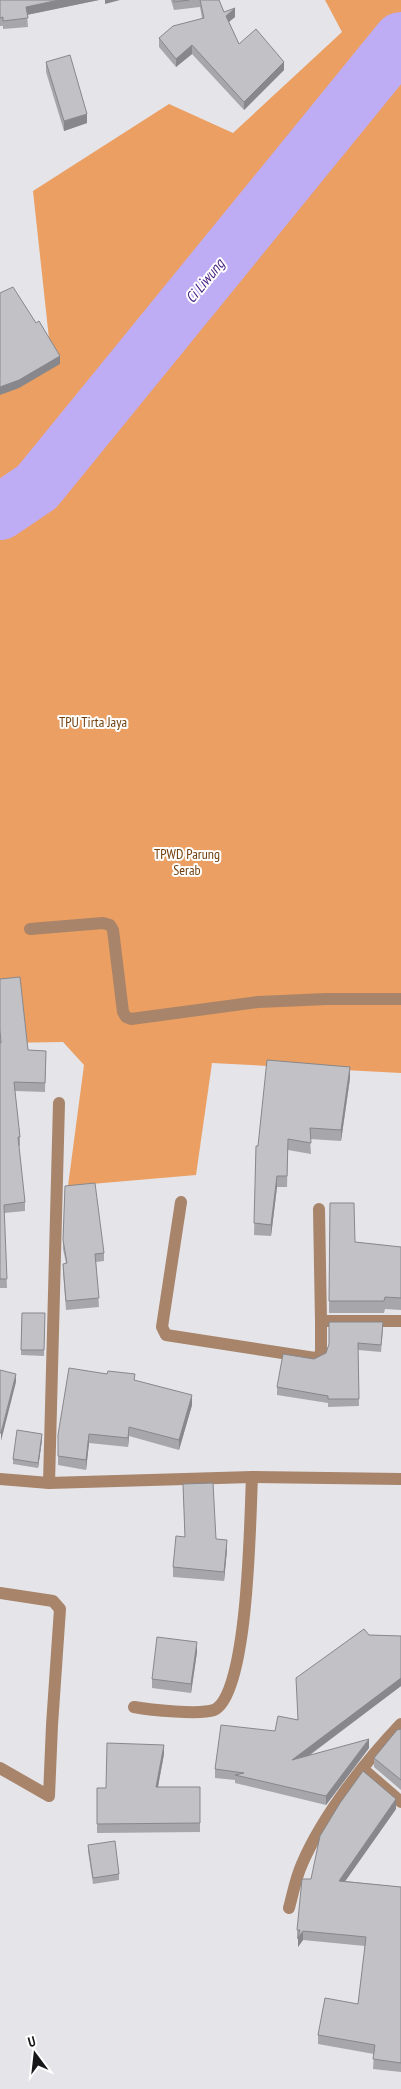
<svg xmlns="http://www.w3.org/2000/svg" width="401" height="2089" font-family="'PT Sans Narrow',sans-serif">
<style>
.green{fill:#eb9f62}
.lines{fill:none;stroke-linecap:round;stroke-linejoin:round}
.river{stroke:#beadf4;stroke-width:56}
.service{stroke:#a7846a;stroke-width:12}
.minor{stroke:#a7846a;stroke-width:12}
.wall{fill:#a7a6aa}
.shaded-wall{fill:#88878b}
.building{fill:#c2c1c6;stroke:#88878b}
.labels{text-anchor:middle;stroke-width:4;stroke-linejoin:round;paint-order:stroke}
.park-label{font-size:14px;fill:#73400d;stroke:#fff}
.water-label{font-size:15px;font-style:italic;fill:#421a7f;stroke:#fff}
</style>
<rect width="100%" height="100%" fill="#e5e4e9"/>
<polygon class="green" points="325,0 401,0 401,1073 212,1063 196,1175 68,1186 84,1065 63,1042 0,1043 0,387 51,357 33,191 169,104 233,133 342,32"/>
<g class="lines">
<polyline class="river" points="0,512 37,487 401,40"/>
<polyline class="service" points="30,929 103,923 110,925 113,930 123,1012 126,1017 131,1019 258,1002 327,999 401,999"/>
<g class="minor">
<polyline points="181,1202 162,1327 166,1335 315,1358 320,1356 321,1351 321,1321"/>
<polyline points="319,1209 321,1321 401,1321"/>
<polyline points="0,1479 49,1483 252,1477 401,1479"/>
<polyline points="49,1483 59,1103"/>
<polyline points="0,1593 53,1601 60,1609 52,1725 49,1796 0,1768"/>
<path d="M134 1707C150 1710 200 1715 214 1710 249 1695 250 1515 252 1477"/>
<polyline points="363,1769 401,1802"/>
<path d="M289 1908C293 1893 296 1877 302 1864 323 1815 365 1762 401 1724"/>
</g>
</g>
<g class="wall">
<polygon points="0,0 99,0 27,15 28,27 3,29 3,26 0,26"/>
<polygon points="171,0 219,0 224,12 235,17 229,22 239,44 284,70 244,110 192,54 176,67 159,47 159,38 202,18 200,7 174,10"/>
<polygon points="46,62 87,123 64,131 46,72"/>
<polygon points="0,979 28,1050 46,1051 45,1092 15,1091 20,1137 20,1146 18,1146 25,1202 25,1211 4,1213 7,1288 0,1288"/>
<polygon points="350,1078 341,1141 310,1139 311,1154 288,1150 287,1187 277,1187 271,1236 254,1235 256,1146 258,1146"/>
<polygon points="65,1186 104,1253 104,1261 96,1262 99,1307 66,1310 63,1272 63,1264 66,1263 63,1249"/>
<polygon points="330,1203 355,1242 401,1247 401,1310 385,1309 384,1313 329,1313"/>
<polygon points="22,1313 45,1313 44,1356 21,1355"/>
<polygon points="383,1329 381,1352 358,1350 359,1406 328,1407 328,1403 277,1395 277,1387 314,1359"/>
<polygon points="135,1381 192,1405 179,1450 129,1436 128,1447 89,1443 86,1470 58,1465 58,1435"/>
<polygon points="42,1440 38,1468 13,1464 13,1459"/>
<polygon points="183,1484 216,1539 227,1550 224,1581 173,1577 173,1567 185,1537"/>
<polygon points="369,1635 401,1636 401,1686 310,1755 369,1748 326,1805 235,1783 235,1780 215,1778 215,1769 275,1731 298,1719"/>
<polygon points="197,1652 191,1693 152,1688 152,1679"/>
<polygon points="401,1729 401,1790 374,1767 374,1758"/>
<polygon points="164,1754 158,1787 200,1787 200,1832 97,1833 97,1788 106,1788"/>
<polygon points="396,1809 345,1881 401,1887 401,2072 373,2069 374,2054 318,2044 318,2035 358,2004 365,1946 303,1940 298,1947 298,1939 297,1939 297,1930 311,1879"/>
<polygon points="88,1845 119,1874 119,1880 93,1884 88,1851"/>
</g>
<g class="shaded-wall">
<polygon points="59,0 99,0 26,15 26,7"/>
<polygon points="105,0 120,0 105,4"/>
<polygon points="235,8 235,17 226,24 226,16"/>
<polygon points="192,45 192,54 176,67 176,59"/>
<polygon points="284,62 284,70 244,110 244,102"/>
<polygon points="87,114 87,123 64,131 64,121"/>
<polygon points="60,356 60,364 19,388 0,395 0,387"/>
<polygon points="350,1067 350,1078 341,1141 341,1130"/>
<polygon points="277,1176 277,1187 271,1236 271,1225"/>
<polygon points="16,1374 16,1382 1,1441 1,1433"/>
<polygon points="192,1395 192,1405 179,1450 179,1440"/>
<polygon points="129,1427 129,1436 128,1447 128,1438"/>
<polygon points="42,1434 42,1440 38,1468 38,1463"/>
<polygon points="89,1434 89,1443 86,1470 86,1460"/>
<polygon points="227,1540 227,1550 224,1581 224,1572"/>
<polygon points="197,1642 197,1652 191,1693 191,1684"/>
<polygon points="401,1678 401,1686 292,1768 292,1760"/>
<polygon points="369,1739 369,1748 326,1805 326,1796"/>
<polygon points="164,1745 164,1754 156,1797 156,1787"/>
<polygon points="396,1799 396,1809 339,1890 339,1881"/>
<polygon points="303,1931 303,1940 298,1947 298,1938"/>
</g>
<g class="building">
<polygon points="0,0 59,0 26,7 28,18 3,21 3,17 0,18"/>
<polygon points="174,0 189,0 174,2"/>
<polygon points="200,0 219,0 224,12 235,8 226,16 239,44 256,29 284,62 244,102 192,45 176,59 159,38 173,26 204,18"/>
<polygon points="70,55 87,114 64,121 46,62"/>
<polygon points="13,287 36,323 39,321 60,356 19,380 0,387 0,293"/>
<polygon points="20,977 28,1050 46,1051 45,1083 14,1082 20,1137 18,1137 25,1202 4,1205 7,1279 0,1279 0,1043 1,1043 0,1030 0,979"/>
<polygon points="267,1060 350,1067 341,1130 310,1128 311,1143 288,1139 287,1176 277,1176 271,1225 254,1223 256,1146 258,1146"/>
<polygon points="95,1183 104,1253 95,1254 99,1298 66,1301 63,1264 67,1263 63,1240 65,1186"/>
<polygon points="330,1203 354,1203 355,1242 401,1247 401,1298 385,1297 384,1301 329,1301"/>
<polygon points="22,1313 45,1313 44,1350 21,1350"/>
<polygon points="329,1322 383,1322 381,1345 358,1343 359,1399 328,1399 328,1396 277,1387 283,1354 314,1359 326,1353 329,1344"/>
<polygon points="69,1368 107,1374 108,1371 135,1374 134,1380 192,1395 179,1440 129,1427 128,1438 89,1434 86,1460 58,1456 58,1435"/>
<polygon points="0,1370 16,1374 1,1433 0,1433"/>
<polygon points="17,1430 42,1434 38,1463 13,1459"/>
<polygon points="213,1483 216,1539 227,1540 224,1572 173,1567 176,1536 185,1537 183,1484"/>
<polygon points="364,1629 369,1635 401,1636 401,1678 292,1760 369,1739 326,1796 235,1775 244,1773 215,1769 221,1725 275,1731 278,1716 298,1720 296,1678"/>
<polygon points="157,1637 197,1642 191,1684 152,1679"/>
<polygon points="401,1729 401,1780 374,1758 397,1730"/>
<polygon points="107,1743 164,1745 156,1787 200,1787 200,1823 97,1824 97,1788 106,1788"/>
<polygon points="363,1771 396,1799 339,1881 401,1887 401,2063 373,2059 375,2045 318,2035 325,1998 358,2004 366,1937 303,1931 298,1938 300,1930 297,1930 302,1879 311,1879 320,1836 340,1803"/>
<polygon points="115,1841 119,1874 93,1878 88,1845"/>
</g>
<g class="labels">
<g class="park-label">
<text x="93" y="727">TPU Tirta Jaya</text>
<text x="187" y="859">TPWD Parung<tspan x="187" dy="16">Serab</tspan></text>
</g>
<g class="water-label">
<text transform="translate(205 281) rotate(-51)" y="5">Ci Liwung</text>
</g>
</g>
<g transform="translate(35 2054) rotate(345)" stroke="#ffffff" stroke-width="4" paint-order="stroke">
<path d="M0-4L9 19L0 12L-9 19Z" fill="#171618"/>
<text y="-8" font-size="14" font-weight="bold" text-anchor="middle" fill="#171618">U</text>
</g>
</svg>
